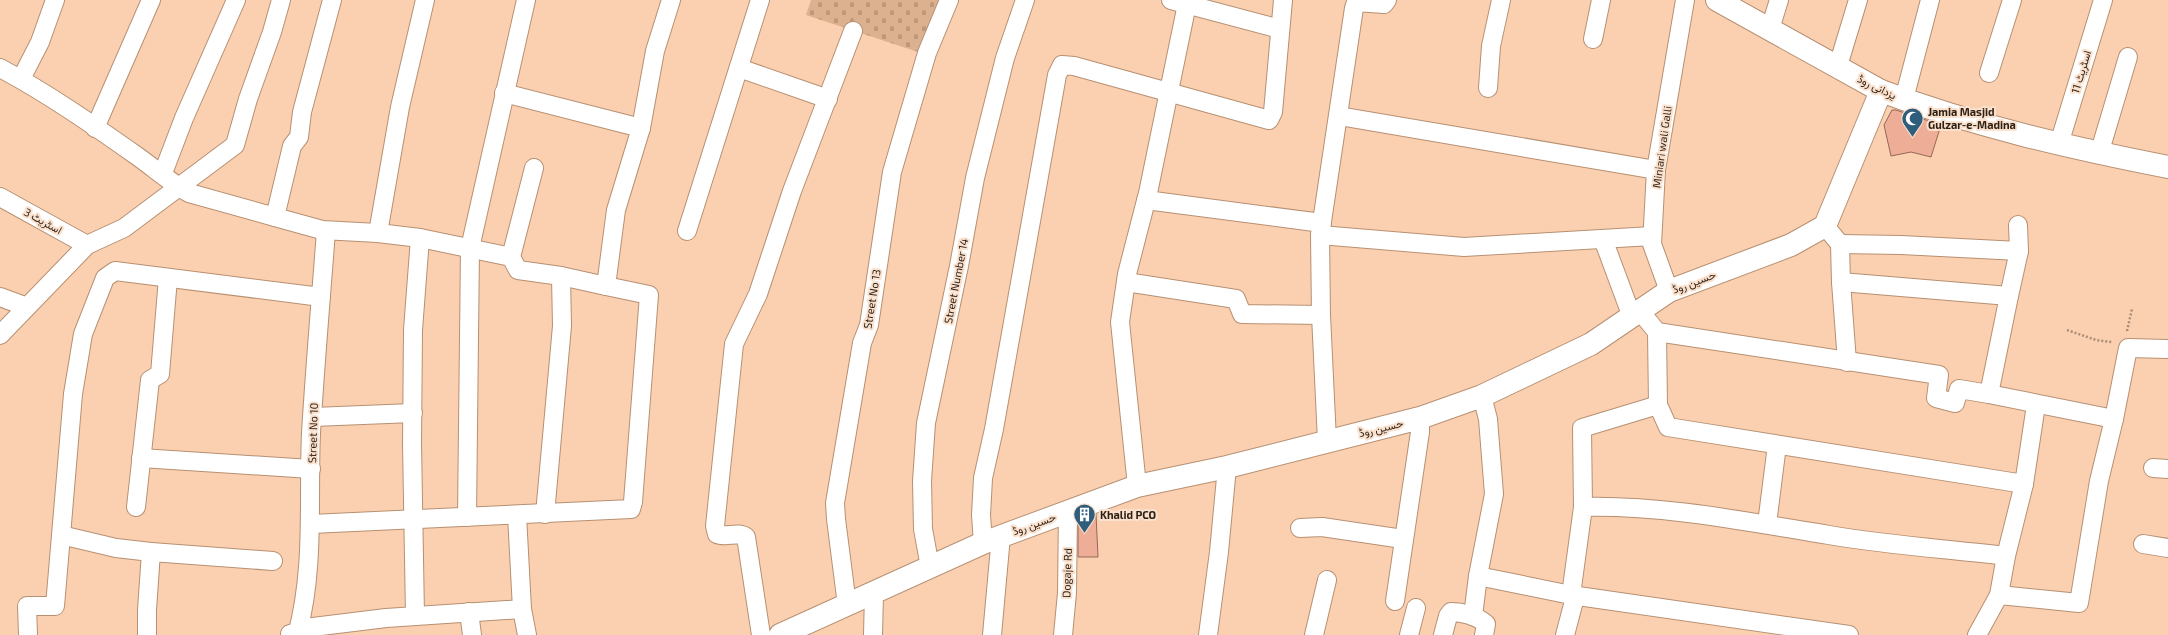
<svg xmlns="http://www.w3.org/2000/svg" width="2168" height="635" font-family="'Exo 2',Vazirmatn,sans-serif">
<style>
.cemetery{fill:url(#cemetery-stones)}
.building{fill:#edad97;stroke:#956859}
.lines{fill:none;stroke-linecap:round;stroke-linejoin:round}
.street-casing{stroke:#b79072;stroke-width:20}
.secondary-casing{stroke:#b79072;stroke-width:24}
.path{stroke:#ab8c74;stroke-width:2.5;stroke-dasharray:2 2;stroke-linecap:butt}
.street{stroke:#fff;stroke-width:18}
.secondary{stroke:#fff;stroke-width:22}
.labels{text-anchor:middle;stroke-width:4;stroke-linejoin:round;paint-order:stroke}
.street-label{font-size:11px;fill:#2e1f13;stroke:#fae1ce}
.poi-label{font-size:11px;font-weight:bold;fill:#2e1f13;stroke:#fae1ce;text-anchor:start}
</style>
<defs>
<pattern id="cemetery-stones" width="16" height="16" patternUnits="userSpaceOnUse"><rect width="16" height="16" fill="#dcb18f"/><path d="M2 7V4a2 2 0 0 1 4 0v3zM10 15v-3a2 2 0 0 1 4 0v3z" fill="#bd987a"/></pattern>
</defs>
<rect width="100%" height="100%" fill="#fad0b1"/>
<polygon class="cemetery" points="811,0 939,0 921,53 806,15"/>
<g class="building">
<polygon points="1892,110 1896,110 1941,125 1931,157 1911,152 1891,156 1884,125"/>
<polygon points="1096,514 1098,557 1078,557 1078,521"/>
</g>
<g class="lines">
<defs>
<g id="street">
<polyline points="1171,0 1280,29"/>
<polyline points="1770,29 1779,0"/>
<polyline points="1593,39 1601,0"/>
<polyline points="1838,66 1858,0"/>
<path d="M0 68C47 93 93 125 137 156 154 168 171 183 189 193L275 217 292 146 299 137 302 112 332 0"/>
<polyline points="739,68 828,99"/>
<polyline points="1989,73 2012,0"/>
<polyline points="21,79 40,42 55,0"/>
<polyline points="1488,88 1491,46 1501,0"/>
<polyline points="504,93 641,128"/>
<polyline points="1904,99 1930,0"/>
<polyline points="1339,116 1656,170"/>
<polyline points="95,128 151,0"/>
<polyline points="2059,144 2103,0"/>
<polyline points="2099,154 2128,57"/>
<polyline points="163,173 184,118 236,0"/>
<polyline points="0,197 87,245"/>
<polyline points="1146,200 1322,223"/>
<polyline points="275,217 322,230 378,233 420,238 511,257 518,270 561,276 606,286 616,210 641,128 655,51 671,0"/>
<polyline points="2018,225 2019,251"/>
<polyline points="1825,226 1840,244 1841,282 2009,296 1989,394 2114,419 2099,481 2079,603 1999,595 1977,635"/>
<polyline points="687,231 760,0"/>
<polyline points="378,233 400,107 425,0"/>
<polyline points="1320,235 1464,247 1652,236"/>
<polyline points="1603,239 1632,317"/>
<polyline points="1840,244 1901,245 2019,251 2009,296"/>
<polyline points="511,257 534,168"/>
<polyline points="1126,282 1236,299 1242,314 1321,315"/>
<polyline points="1841,282 1847,362"/>
<polyline points="1669,291 1652,244 1656,170 1685,0"/>
<polyline points="0,297 27,307"/>
<polyline points="1640,311 1657,332 1939,375 1936,398 1955,403 1959,389 1989,394"/>
<polyline points="1657,332 1658,405 1668,427 2024,484"/>
<polyline points="0,335 87,245 124,228 235,145 248,99 272,32 281,0"/>
<polyline points="313,417 413,413"/>
<polyline points="2114,419 2128,348 2168,349"/>
<polyline points="1327,441 1321,315 1320,235 1354,8 1356,2 1384,4 1387,0"/>
<polyline points="141,458 311,469"/>
<polyline points="2153,468 2168,469"/>
<polyline points="1137,486 1120,322 1127,274 1148,193 1187,4"/>
<polyline points="136,507 150,380 160,374 168,278"/>
<polyline points="1583,507 1582,428 1658,405"/>
<polyline points="545,514 562,326 561,276"/>
<polyline points="467,517 470,248 526,0"/>
<polyline points="311,524 631,509 633,502 649,295 606,286"/>
<polyline points="1767,524 1777,445"/>
<polyline points="1300,528 1322,527 1403,539"/>
<polyline points="61,535 116,548 151,552"/>
<polyline points="983,543 981,515 983,478 994,429 1057,75 1062,65 1074,66 1269,120 1273,112 1283,0"/>
<polyline points="2143,544 2168,548"/>
<polyline points="930,567 923,529 922,481 926,423 959,266 975,178 1005,58 1025,0"/>
<polyline points="1478,576 1571,595 1849,635"/>
<polyline points="1999,595 2006,556 2024,484 2036,405"/>
<polyline points="1395,601 1420,432 1420,418"/>
<polyline points="847,605 836,519 835,503 862,343 869,325 892,172 927,53 949,0"/>
<polyline points="522,609 527,635"/>
<polyline points="469,612 472,635"/>
<polyline points="415,616 412,443 413,330 420,238"/>
<polyline points="1473,616 1478,576 1494,494 1488,419 1482,396"/>
<polyline points="290,634 297,633 305,628 386,618 522,609 517,515"/>
<polyline points="28,635 27,606 55,606 73,394 83,334 105,278 115,271 321,297"/>
<polyline points="147,635 147,610 151,552 273,561"/>
<path d="M297 635C315 568 308 501 311 433 315 366 321 298 326 231"/>
<path d="M761 635 746 537C738 531 726 538 717 534L715 526 734 344 758 294 792 191 853 31"/>
<polyline points="873,635 874,593"/>
<polyline points="992,635 1001,536"/>
<polyline points="1063,635 1067,593 1068,511"/>
<polyline points="1208,635 1219,552 1227,467"/>
<polyline points="1314,635 1327,580"/>
<polyline points="1409,635 1416,608"/>
<path d="M1443 635 1448 616 1451 612C1463 612 1477 616 1486 624L1484 635"/>
<path d="M1565 635 1574 601 1571 595 1583 507C1665 505 1748 522 1829 535 1887 545 1947 549 2006 556"/>
</g>
<g id="secondary">
<path d="M1717 0 1881 91C1975 126 2071 148 2168 167"/>
<polyline points="780,635 983,543 1137,486 1227,467 1420,418 1482,396 1591,344 1669,291 1791,245 1825,226 1881,91"/>
</g>
</defs>
<use href="#street" class="street-casing"/>
<use href="#secondary" class="secondary-casing"/>
<g class="path">
<polyline points="2067,330 2096,340 2112,342"/>
<polyline points="2127,331 2132,309"/>
</g>
<use href="#street" class="street"/>
<use href="#secondary" class="secondary"/>
</g>
<defs>
<symbol id="mosque-pin" viewBox="-11 -11 22 30"><path d="M0 17L-7.5 6A9.5 9.5 0 1 1 7.5 6Z" fill="#2f5e7d" stroke="#fae1ce"/><path d="M3.5-4.9A6 6 0 1 0 3.5 4.9A5 5 0 1 1 3.5-4.9Z" fill="#fff"/></symbol>
<symbol id="building-pin" viewBox="-11 -11 22 30"><path d="M0 17L-7.5 6A9.5 9.5 0 1 1 7.5 6Z" fill="#2f5e7d" stroke="#fae1ce"/><path d="M-4-6H4V6H1V3H-1V6H-4ZM-2.5-4.3h1.7v1.8h-1.7ZM.8-4.3h1.7v1.8H.8ZM-2.5-1h1.7V.8h-1.7ZM.8-1h1.7V.8H.8Z" fill="#fff"/></symbol>
</defs>
<g fill-rule="evenodd">
<use href="#mosque-pin" x="1900" y="106" width="25" height="34"/>
<use href="#building-pin" x="1072" y="502" width="25" height="34"/>
</g>
<g class="labels">
<g class="street-label">
<text transform="translate(2081 72) rotate(-73)" y="4">اسٹریٹ 11</text>
<text transform="translate(1877 87) rotate(26)" y="4">یزدانی روڈ</text>
<text transform="translate(1662 147) rotate(-82)" y="4">Miniari wali Galli</text>
<text transform="translate(43 221) rotate(29)" y="4">اسٹریٹ 3</text>
<text transform="translate(956 281) rotate(-79)" y="4">Street Number 14</text>
<text transform="translate(1694 282) rotate(-21)" y="4">حسین روڈ</text>
<text transform="translate(872 299) rotate(-81)" y="4">Street No 13</text>
<text transform="translate(1381 428) rotate(-14)" y="4">حسین روڈ</text>
<text transform="translate(313 433) rotate(-88)" y="4">Street No 10</text>
<text transform="translate(1034 524) rotate(-20)" y="4">حسین روڈ</text>
<text transform="translate(1067 573) rotate(-88)" y="4">Dogaje Rd</text>
</g>
<g class="poi-label">
<text x="1928" y="116">Jamia Masjid<tspan x="1928" dy="13">Gulzar-e-Madina</tspan></text>
<text x="1100" y="519">Khalid PCO</text>
</g>
</g>
</svg>
